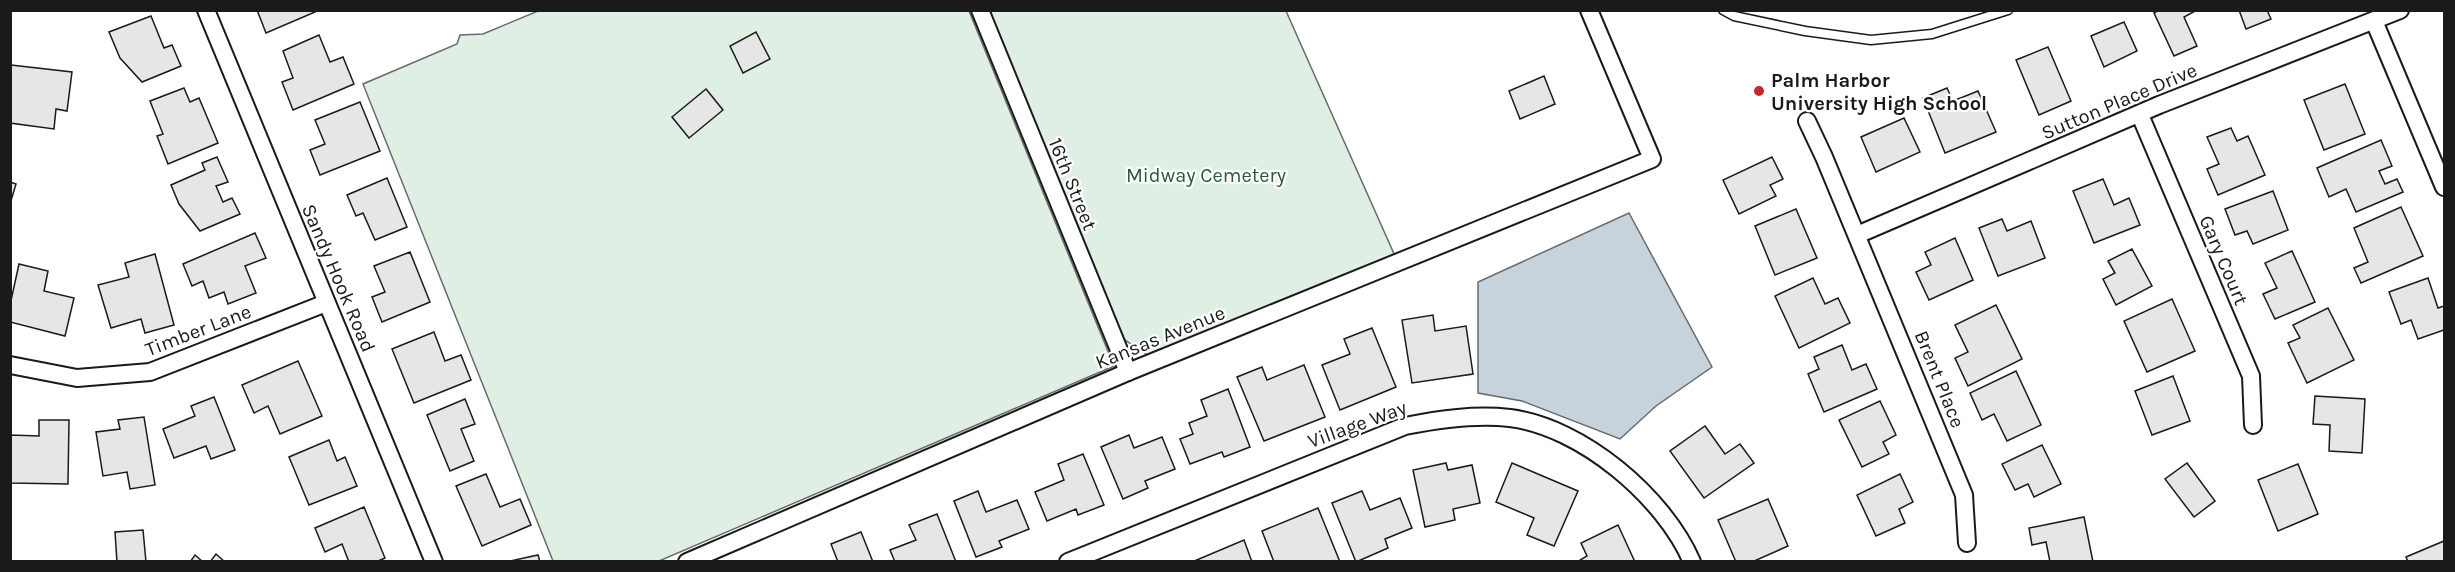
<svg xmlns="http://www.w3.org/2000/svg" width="2455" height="572" font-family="Karla,sans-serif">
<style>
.green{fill:#e0efe3;stroke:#6a6a6a;stroke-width:1.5}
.water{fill:#c6d2dc;stroke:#6a6a6a;stroke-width:1.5}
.building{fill:#e6e6e6;stroke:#1a1a1a;stroke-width:1.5}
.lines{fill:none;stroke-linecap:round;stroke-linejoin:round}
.lane-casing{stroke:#1a1a1a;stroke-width:11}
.street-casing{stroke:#1a1a1a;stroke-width:20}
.lane{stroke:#fff;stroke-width:8}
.street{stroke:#fff;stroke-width:16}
.poi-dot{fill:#c62828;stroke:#fff;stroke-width:2}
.labels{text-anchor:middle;stroke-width:4.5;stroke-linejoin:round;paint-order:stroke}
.poi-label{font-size:20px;font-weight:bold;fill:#1a1a1a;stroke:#fff;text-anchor:start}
.street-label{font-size:20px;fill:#1a1a1a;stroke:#fff}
.park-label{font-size:20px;fill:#2b5a34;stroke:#fff}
</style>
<rect width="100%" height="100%" fill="#fff"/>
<g class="green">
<polygon points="538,11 969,11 1114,366 659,561 553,561 363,84 457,44 460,35 483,34"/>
<polygon points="987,11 1286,11 1395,256 1149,356 1119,336"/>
</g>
<polygon class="water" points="1629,213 1712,367 1656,406 1620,439 1522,401 1478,393 1478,282"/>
<g class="building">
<polygon points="257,10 315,10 315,12 266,33"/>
<polygon points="2159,10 2197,10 2184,17 2197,46 2174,56 2154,13"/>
<polygon points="2239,10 2267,10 2271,19 2246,29"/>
<polygon points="151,16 164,48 172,45 181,66 142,82 120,58 109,32"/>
<polygon points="2124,22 2137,51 2104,67 2091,36"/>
<polygon points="756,32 770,59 743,73 730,46"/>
<polygon points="319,35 330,62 343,57 354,84 293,110 282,82 293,78 283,51"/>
<polygon points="2048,47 2071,101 2039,115 2016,60"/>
<polygon points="11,65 72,72 67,111 56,109 54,129 10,123"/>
<polygon points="1544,76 1555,104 1520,119 1509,91"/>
<polygon points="2345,84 2365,134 2324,150 2304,100"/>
<polygon points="184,88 190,102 199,98 218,143 168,164 157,136 163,134 150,101"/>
<polygon points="1947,88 1953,101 1978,91 1996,132 1945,153 1923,98"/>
<polygon points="706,89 723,110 689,138 672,117"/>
<polygon points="360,102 380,151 320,175 310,150 325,144 315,120"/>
<polygon points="1904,118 1920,152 1876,172 1861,137"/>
<polygon points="2231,128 2237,141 2248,136 2265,175 2218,195 2207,169 2219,164 2207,137"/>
<polygon points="2381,140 2392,166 2379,171 2385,184 2397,179 2403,192 2356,212 2346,189 2329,197 2317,168"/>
<polygon points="217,157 228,182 216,186 223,202 232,198 240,214 200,231 179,204 171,185 205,170 202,163"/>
<polygon points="1772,157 1783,179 1770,185 1776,196 1739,214 1723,180"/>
<polygon points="387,178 407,227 375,240 363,213 356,216 347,195"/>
<polygon points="2103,179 2114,205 2129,198 2140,225 2094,243 2073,191"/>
<polygon points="10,182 16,184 10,204"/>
<polygon points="2273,191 2288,230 2253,244 2247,231 2235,235 2225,209"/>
<polygon points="2401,207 2423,256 2361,283 2354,268 2368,262 2354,228"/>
<polygon points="1796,209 1817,258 1775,275 1755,226"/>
<polygon points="2002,219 2007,231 2031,221 2045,258 1998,276 1979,228"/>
<polygon points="255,233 266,258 245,266 256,293 228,304 224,292 209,298 203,281 192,286 183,264"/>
<polygon points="1955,238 1973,280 1929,300 1916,272 1931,265 1925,252"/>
<polygon points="2132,249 2152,286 2116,305 2103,279 2115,273 2108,261"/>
<polygon points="2292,251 2315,302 2275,319 2263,294 2277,288 2265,263"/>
<polygon points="410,252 430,302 382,322 372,297 385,292 374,266"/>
<polygon points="155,254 174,325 145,333 141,319 111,328 98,285 129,277 125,263"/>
<polygon points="19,264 48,271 44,291 74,298 65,336 10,322 10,305"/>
<polygon points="1813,278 1825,304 1838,298 1850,323 1799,348 1775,296"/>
<polygon points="2428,278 2438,308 2444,306 2444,330 2418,339 2411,320 2401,324 2389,292"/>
<polygon points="2172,299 2195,351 2147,372 2124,321"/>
<polygon points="1996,305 2022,359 1968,386 1955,358 1968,352 1955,325"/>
<polygon points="2328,308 2354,360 2307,383 2288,343 2300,338 2293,325"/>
<polygon points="1433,315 1435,331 1466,326 1473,374 1412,383 1402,320"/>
<polygon points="1372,328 1396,387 1340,410 1322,365 1350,354 1344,339"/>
<polygon points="434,332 445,361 461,355 471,380 414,403 392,349"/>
<polygon points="1842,345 1852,370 1866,364 1877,389 1824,412 1808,374 1819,369 1814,357"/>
<polygon points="298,361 322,416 280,434 268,406 254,413 242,385"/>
<polygon points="1304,365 1325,417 1264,441 1237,377 1262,367 1267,380"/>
<polygon points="2016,371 2041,425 2007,441 1994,414 1982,420 1970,393"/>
<polygon points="2173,376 2190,421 2152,435 2135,391"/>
<polygon points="1228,389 1250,447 1224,457 1222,452 1190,464 1180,439 1193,434 1189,423 1207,416 1201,400"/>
<polygon points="2315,396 2365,399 2362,453 2329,451 2330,425 2313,424"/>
<polygon points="214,397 235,450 211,459 206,446 174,458 163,429 195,416 191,406"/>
<polygon points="465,399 475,424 461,429 474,461 450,471 427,415"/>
<polygon points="1880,401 1896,435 1883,442 1889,454 1862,467 1839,420"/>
<polygon points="144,417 155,485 130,489 127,472 103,476 96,432 120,429 118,420"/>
<polygon points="39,420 69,420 68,484 10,483 10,435 39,436"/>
<polygon points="1705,426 1725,454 1740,444 1754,463 1704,498 1670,451"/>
<polygon points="1129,435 1134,448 1162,437 1175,469 1145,481 1148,488 1123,499 1101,447"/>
<polygon points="329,440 337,461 345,457 357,486 309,505 289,457"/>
<polygon points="2042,445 2061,484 2034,497 2028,484 2015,490 2002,464"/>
<polygon points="1083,454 1104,505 1078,515 1076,509 1047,521 1035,492 1064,480 1058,464"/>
<polygon points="1446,463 1448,470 1472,465 1480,503 1453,509 1455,520 1425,527 1413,470"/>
<polygon points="1512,463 1578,491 1554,546 1527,535 1534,518 1496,502"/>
<polygon points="2187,463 2215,501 2194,517 2165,479"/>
<polygon points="2298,464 2318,514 2278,531 2258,480"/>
<polygon points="486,474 500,507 520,499 531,525 482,546 456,486"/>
<polygon points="1900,474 1913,502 1899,509 1905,523 1876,536 1857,495"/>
<polygon points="978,491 986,512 1017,500 1029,529 999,541 1002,547 976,557 954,501"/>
<polygon points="1362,491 1370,510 1400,498 1412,528 1385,539 1388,548 1356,562 1332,503"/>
<polygon points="1768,499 1788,546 1752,562 1736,562 1718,520"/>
<polygon points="364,507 385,558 376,562 349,562 342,544 325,552 315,528"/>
<polygon points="1318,508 1340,562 1274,562 1262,531"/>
<polygon points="937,514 956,562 895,562 890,550 916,540 909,525"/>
<polygon points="2084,517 2093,562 2050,562 2046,542 2032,545 2029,528"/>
<polygon points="1618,525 1635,562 1577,562 1587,556 1581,543"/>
<polygon points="143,530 146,562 117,562 115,532"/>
<polygon points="861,532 873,562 838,562 831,544"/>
<polygon points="1244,540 1252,562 1192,562"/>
<polygon points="2444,541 2444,562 2408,562 2406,557"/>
<polygon points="216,554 225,562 210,562"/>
<polygon points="195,555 203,562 190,562"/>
<polygon points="538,555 540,562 506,562"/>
</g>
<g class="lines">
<defs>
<polyline id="lane" points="1723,10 1734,16 1805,31 1871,40 1932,34 2008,10"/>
<g id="street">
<polyline points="206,10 434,562"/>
<polyline points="980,10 1128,372"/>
<polyline points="2374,21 2444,187"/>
<polyline points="2140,115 2251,376 2253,425"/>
<polyline points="1807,121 1824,157 1964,495 1967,543"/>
<polyline points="1857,235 2159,105 2400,10"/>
<polyline points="10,365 77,378 150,372 326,303"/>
<polyline points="687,562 1128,372 1652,159 1589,10"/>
<path d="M1068 562 1405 426C1440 419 1475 414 1510 418 1582 427 1664 497 1692 562"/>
</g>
</defs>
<use href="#lane" class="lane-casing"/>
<use href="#street" class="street-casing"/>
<use href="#lane" class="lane"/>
<use href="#street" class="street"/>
</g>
<circle class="poi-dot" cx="1759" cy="91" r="6"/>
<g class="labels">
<g class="poi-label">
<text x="1771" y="87">Palm Harbor<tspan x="1771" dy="23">University High School</tspan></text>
</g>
<g class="street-label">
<text transform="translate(2119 101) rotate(-23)" y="7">Sutton Place Drive</text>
<text transform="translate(1073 184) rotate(68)" y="7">16th Street</text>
<text transform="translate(2224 260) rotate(67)" y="7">Gary Court</text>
<text transform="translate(339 278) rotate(67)" y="7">Sandy Hook Road</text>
<text transform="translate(198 330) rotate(-21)" y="7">Timber Lane</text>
<text transform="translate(1160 337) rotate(-22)" y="7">Kansas Avenue</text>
<text transform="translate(1940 379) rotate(68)" y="7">Brent Place</text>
<text transform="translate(1357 424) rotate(-20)" y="7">Village Way</text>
</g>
<g class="park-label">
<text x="1206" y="182">Midway Cemetery</text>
</g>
</g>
<rect width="2455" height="572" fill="none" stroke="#1a1a1a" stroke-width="24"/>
</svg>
